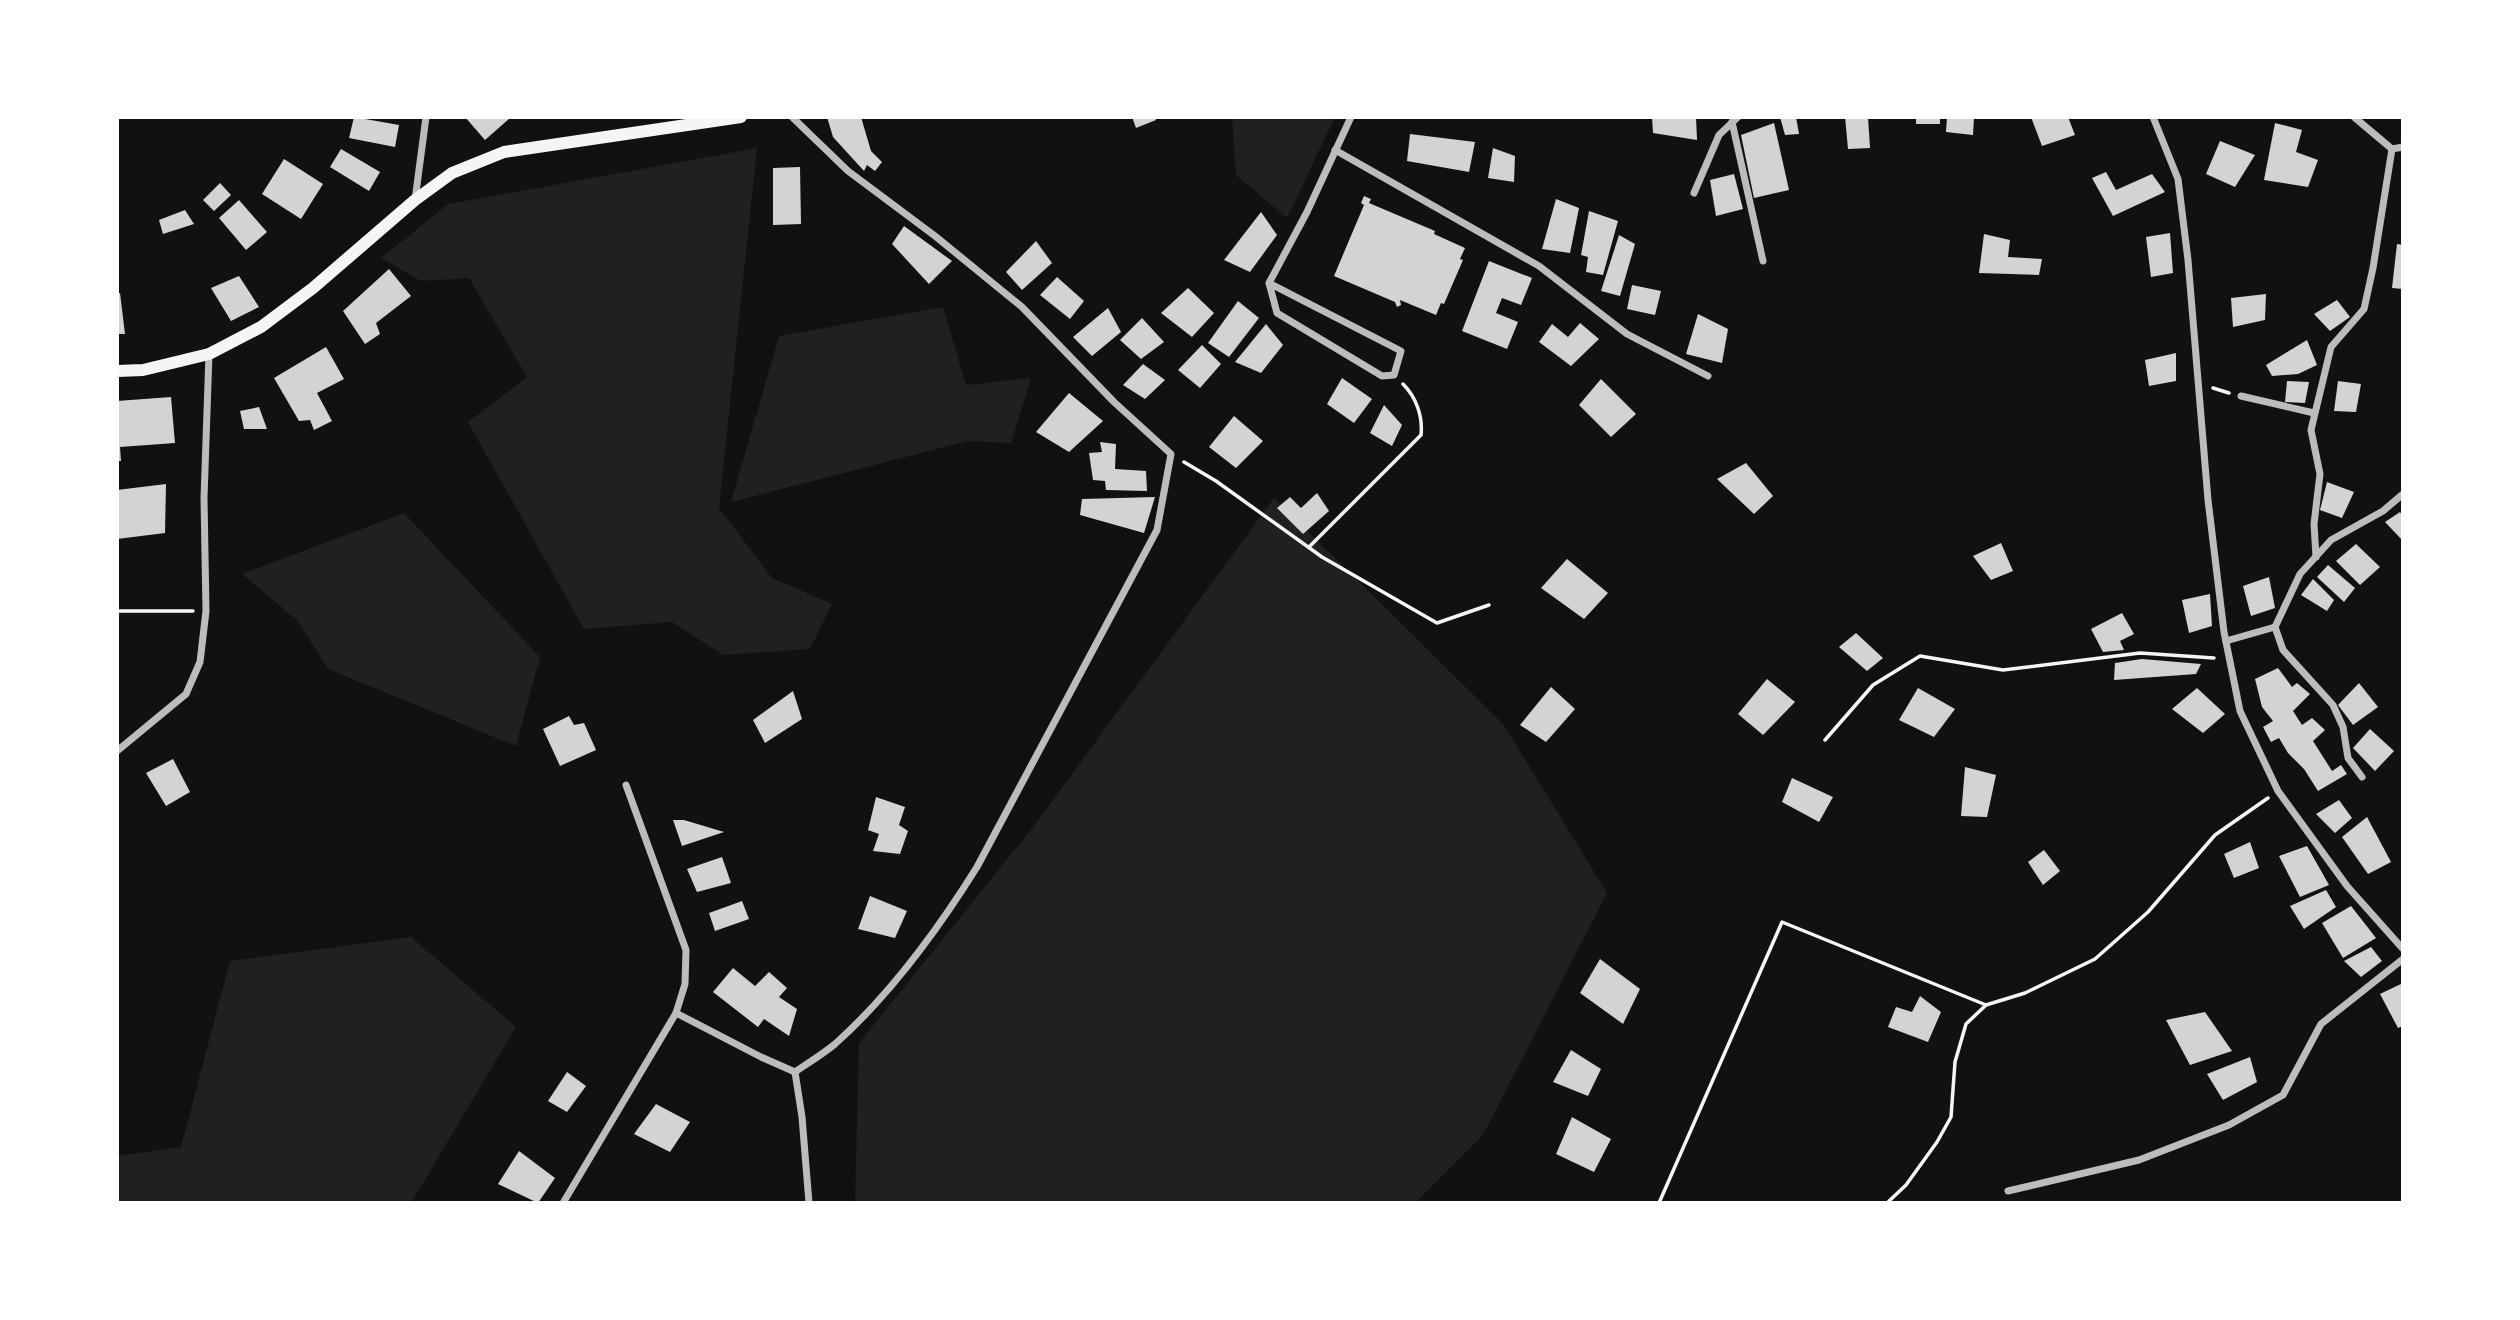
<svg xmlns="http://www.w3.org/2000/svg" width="2520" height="1320" font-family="'Sofia Sans Condensed',sans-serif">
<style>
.green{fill:#202020}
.building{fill:#d3d3d3}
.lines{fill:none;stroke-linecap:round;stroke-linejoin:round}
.path{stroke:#f5f5f5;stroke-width:3.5}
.minor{stroke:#bcbcbc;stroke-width:7}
.secondary{stroke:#f5f5f5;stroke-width:12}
</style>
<rect width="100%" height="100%" fill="#111"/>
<g class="green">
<polygon points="1232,117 1335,117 1287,218 1236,175"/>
<polygon points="757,148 719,508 772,578 832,604 810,649 723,655 672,622 584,629 468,422 527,377 469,278 421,281 381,258 448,204"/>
<polygon points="943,307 966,385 1031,378 1011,443 968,441 731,502 779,336"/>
<polygon points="1274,498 1504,725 1607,893 1483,1135 1415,1203 855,1203 859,1043 1034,826"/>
<polygon points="404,513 540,657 516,746 328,669 297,620 242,574"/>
<polygon points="411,937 516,1027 411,1203 117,1203 117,1156 181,1147 230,961"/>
</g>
<g class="building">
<polygon points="354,117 399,125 395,147 349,138"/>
<polygon points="465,117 511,117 485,140"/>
<polygon points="827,117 861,117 871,151 882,162 875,171 867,165 864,171 833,137"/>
<polygon points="1132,117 1155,117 1156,120 1136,128"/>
<polygon points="1652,117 1696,117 1697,140 1653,133"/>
<polygon points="1780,117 1796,117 1799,134 1785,135"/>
<polygon points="1845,117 1868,117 1870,148 1848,149"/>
<rect x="1916" y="117" width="24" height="7"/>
<polygon points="1947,117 1974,117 1973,135 1946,132"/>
<polygon points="2031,117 2068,117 2075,135 2042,146"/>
<polygon points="1774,123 1789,190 1754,198 1741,135"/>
<polygon points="2275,123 2302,130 2296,152 2318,160 2308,187 2264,180"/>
<polygon points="1410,134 1475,142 1469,172 1407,161"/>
<polygon points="2220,141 2255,155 2235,187 2206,174"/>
<polygon points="1493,148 1515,156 1514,182 1488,178"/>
<polygon points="341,149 380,172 369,191 330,167"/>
<polygon points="284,159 323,184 301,219 262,194"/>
<polygon points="800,167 801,224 773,225 773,168"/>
<polygon points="2106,172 2116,190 2152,174 2165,192 2113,216 2092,178"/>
<polygon points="1734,174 1743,209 1716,216 1710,180"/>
<polygon points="220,183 231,195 214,211 203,200"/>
<polygon points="1364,196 1371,199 1369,203 1435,231 1434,234 1465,248 1460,259 1463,260 1444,304 1441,303 1436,315 1400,300 1401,305 1397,307 1395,302 1334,276 1364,205 1361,203"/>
<polygon points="1556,199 1579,208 1570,253 1542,249"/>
<polygon points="239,200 267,232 246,250 219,218"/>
<polygon points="185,210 194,224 163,234 159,220"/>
<polygon points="1589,211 1618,221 1603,275 1586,272 1588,257 1581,255"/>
<polygon points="1261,212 1277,235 1250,272 1224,260"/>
<polygon points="904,226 952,261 929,284 892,244"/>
<polygon points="2170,233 2173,273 2151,277 2146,237"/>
<polygon points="1984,234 2010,240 2008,257 2042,259 2039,275 1979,273"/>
<polygon points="1619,235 1635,244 1620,296 1601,291"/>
<polygon points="1036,241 1052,263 1022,290 1006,272"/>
<polygon points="2397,244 2403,245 2403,289 2392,288"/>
<polygon points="1489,261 1532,278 1521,305 1502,298 1496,313 1518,322 1507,349 1462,331"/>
<polygon points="389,269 411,296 376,323 380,334 365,344 343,311"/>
<polygon points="239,276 259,307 231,321 211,288"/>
<polygon points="1057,277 1084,301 1070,319 1040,295"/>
<polygon points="1632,285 1661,291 1655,315 1627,309"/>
<polygon points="1188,288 1214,313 1192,337 1161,313"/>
<polygon points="117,293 120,293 125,334 117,334"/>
<polygon points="2266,294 2265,320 2233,327 2231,298"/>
<polygon points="2337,300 2350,317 2330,331 2314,314"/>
<polygon points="1238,301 1259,318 1229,357 1208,343"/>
<polygon points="1108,308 1121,332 1092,356 1073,337"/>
<polygon points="1698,314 1728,329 1722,363 1686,354"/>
<polygon points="1142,318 1164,342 1141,359 1120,340"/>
<polygon points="1580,323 1599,339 1571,366 1539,342 1552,324 1568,337"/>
<polygon points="1266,324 1283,345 1261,373 1235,362"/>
<polygon points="2307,340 2317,365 2298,374 2272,376 2266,365"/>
<polygon points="1202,345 1221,364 1200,388 1178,370"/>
<polygon points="326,347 344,379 317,393 332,421 314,430 310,420 299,421 274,378"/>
<polygon points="2176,353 2176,381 2149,386 2145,360"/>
<polygon points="1143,364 1165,380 1145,399 1123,385"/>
<polygon points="1342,378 1372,399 1354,423 1327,404"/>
<polygon points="1601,379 1636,414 1611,437 1579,405"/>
<polygon points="2287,381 2309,382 2305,403 2285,402"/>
<polygon points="2338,381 2361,384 2356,412 2334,411"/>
<polygon points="1069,393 1103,421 1069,452 1036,432"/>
<polygon points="171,397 175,443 120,447 121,461 117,461 117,401"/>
<polygon points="1384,405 1402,425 1392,446 1370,433"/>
<polygon points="259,407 267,429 244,429 240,411"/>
<polygon points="1234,416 1263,441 1236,468 1209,447"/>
<polygon points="1100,442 1116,444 1115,469 1146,471 1147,491 1106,490 1105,481 1093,480 1089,453 1102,452"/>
<polygon points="1746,463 1773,496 1754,514 1717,479"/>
<polygon points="2327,482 2354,492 2342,518 2320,510"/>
<polygon points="166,484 165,533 117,539 117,490"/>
<polygon points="1317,493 1329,511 1303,534 1277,508 1290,497 1301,508"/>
<polygon points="1155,497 1144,533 1080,515 1082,499"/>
<polygon points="2400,512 2403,516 2403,541 2385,522"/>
<polygon points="2001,543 2013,571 1991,580 1973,556"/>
<polygon points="2356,544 2380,567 2360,585 2336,561"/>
<polygon points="1567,559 1608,593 1584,619 1541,588"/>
<polygon points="2328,565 2355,588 2344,602 2317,577"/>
<polygon points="2269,577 2275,608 2251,616 2243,586"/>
<polygon points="2313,579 2334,600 2327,611 2301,595"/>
<polygon points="2210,594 2212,626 2189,633 2182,600"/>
<polygon points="2122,613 2134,634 2120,641 2124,650 2103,652 2091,629"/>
<polygon points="1856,633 1883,658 1867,671 1839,647"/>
<polygon points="2142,659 2201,664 2196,674 2114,680 2115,663"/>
<polygon points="2278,668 2292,687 2297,683 2310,694 2293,711 2302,725 2312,718 2325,730 2313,741 2332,771 2341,765 2347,774 2318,791 2304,769 2288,753 2279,738 2271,742 2263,727 2273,721 2262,707 2255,679"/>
<polygon points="1767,679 1795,702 1763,735 1738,714"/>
<polygon points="2359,683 2378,707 2353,725 2338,705"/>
<polygon points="1551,687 1575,709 1546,742 1520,725"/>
<polygon points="1918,688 1955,709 1934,737 1899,720"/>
<polygon points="2197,688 2225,714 2203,733 2172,709"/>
<polygon points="793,691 802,719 765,743 753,720"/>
<polygon points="569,716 574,725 584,723 596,750 560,766 543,729"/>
<polygon points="2370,729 2394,751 2375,771 2353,748"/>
<polygon points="173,759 190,792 166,806 146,773"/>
<polygon points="1965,767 1996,775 1987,817 1961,816"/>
<polygon points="1792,778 1833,797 1819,822 1782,802"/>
<polygon points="876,797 905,807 899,825 908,831 900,854 873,851 879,834 868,830"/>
<polygon points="2339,800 2352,818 2335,833 2316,814"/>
<polygon points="2367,817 2391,862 2368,874 2342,837"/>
<polygon points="673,820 684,820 724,832 682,846"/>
<polygon points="2250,842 2259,868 2234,878 2224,854"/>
<polygon points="2307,846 2329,885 2300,897 2279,856"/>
<polygon points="2044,850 2060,871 2043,885 2028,862"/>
<polygon points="722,857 731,883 697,892 687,869"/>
<polygon points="2326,890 2336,907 2304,929 2290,906"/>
<polygon points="870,896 907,911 895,938 858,929"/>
<polygon points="742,901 749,919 715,931 709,913"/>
<polygon points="2351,906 2376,938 2343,958 2322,923"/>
<polygon points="2371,947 2382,961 2361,977 2344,961"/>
<polygon points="1600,959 1640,989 1623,1024 1580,993"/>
<polygon points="733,968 755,986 769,972 787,988 779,997 797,1009 789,1036 764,1019 758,1027 713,992"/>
<polygon points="2403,983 2403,1026 2398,1028 2380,994"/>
<polygon points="1920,996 1941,1012 1928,1042 1888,1027 1896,1007 1912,1012"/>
<polygon points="2205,1012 2232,1051 2190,1065 2166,1020"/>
<polygon points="1571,1050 1601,1069 1588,1096 1553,1082"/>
<polygon points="2250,1057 2257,1082 2223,1100 2207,1074"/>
<polygon points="567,1072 586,1086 567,1112 548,1101"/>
<polygon points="656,1104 690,1122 670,1152 634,1134"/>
<polygon points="1572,1117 1611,1139 1594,1172 1556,1154"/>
<polygon points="519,1151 555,1178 538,1203 498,1184"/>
</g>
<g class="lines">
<g class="path">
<polyline points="2213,388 2229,393"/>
<polyline points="1184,462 1216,481 1322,557 1437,623 1489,605"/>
<path d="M1309 547 1421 435C1423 416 1416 397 1403 384"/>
<polyline points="117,611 193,611"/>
<polyline points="1825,740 1873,685 1920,656 2003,670 2140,653 2214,658"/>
<polyline points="1659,1203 1782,922 1986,1005"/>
<polyline points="1887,1203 1906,1185 1937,1142 1951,1117 1955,1062 1966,1024 1986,1005 2025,993 2095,959 2148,912 2215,835 2268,798"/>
</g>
<g class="minor">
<path d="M792 117 848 171 935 236 1022 307 1114 402 1171 454 1157 530 977 867C937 931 891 994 835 1044 823 1054 808 1063 795 1072"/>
<polyline points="2153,117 2178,179 2188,260 2208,500 2224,632 2240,711 2278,791 2347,886 2403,949"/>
<polyline points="2354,117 2392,149"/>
<polyline points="1732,122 1763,261"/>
<polyline points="2392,149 2403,147"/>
<polyline points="1335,150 1539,266 1627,334 1708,376"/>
<polyline points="1694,193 1719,135 1738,117"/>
<polyline points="415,200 426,117"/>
<polyline points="1269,283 1401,351 1394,375 1382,376 1277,313 1269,283 1307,212 1351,117"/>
<polyline points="2241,396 2314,413"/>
<polyline points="2316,557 2314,524 2320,474 2311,430 2331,347 2364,309 2373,268 2392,149"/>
<polyline points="2275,627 2283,650 2333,705 2343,727 2348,758 2362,777"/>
<polyline points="2226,641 2275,627 2300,574 2331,540 2383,511 2403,494"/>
<polyline points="117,751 186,694 200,662 206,611 204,498 209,354"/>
<polyline points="676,1013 761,1057 795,1072"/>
<polyline points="795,1072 802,1117 809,1203"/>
<polyline points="2008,1191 2139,1160 2229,1125 2283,1095 2321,1024 2403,959"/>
<polyline points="563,1203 676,1013 685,984 686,950 626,785"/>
</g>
<polyline class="secondary" points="117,371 143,370 209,354 261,327 313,288 415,200 452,173 504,152 741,117"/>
</g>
<rect width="2520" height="1320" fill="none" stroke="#ffffff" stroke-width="238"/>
</svg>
